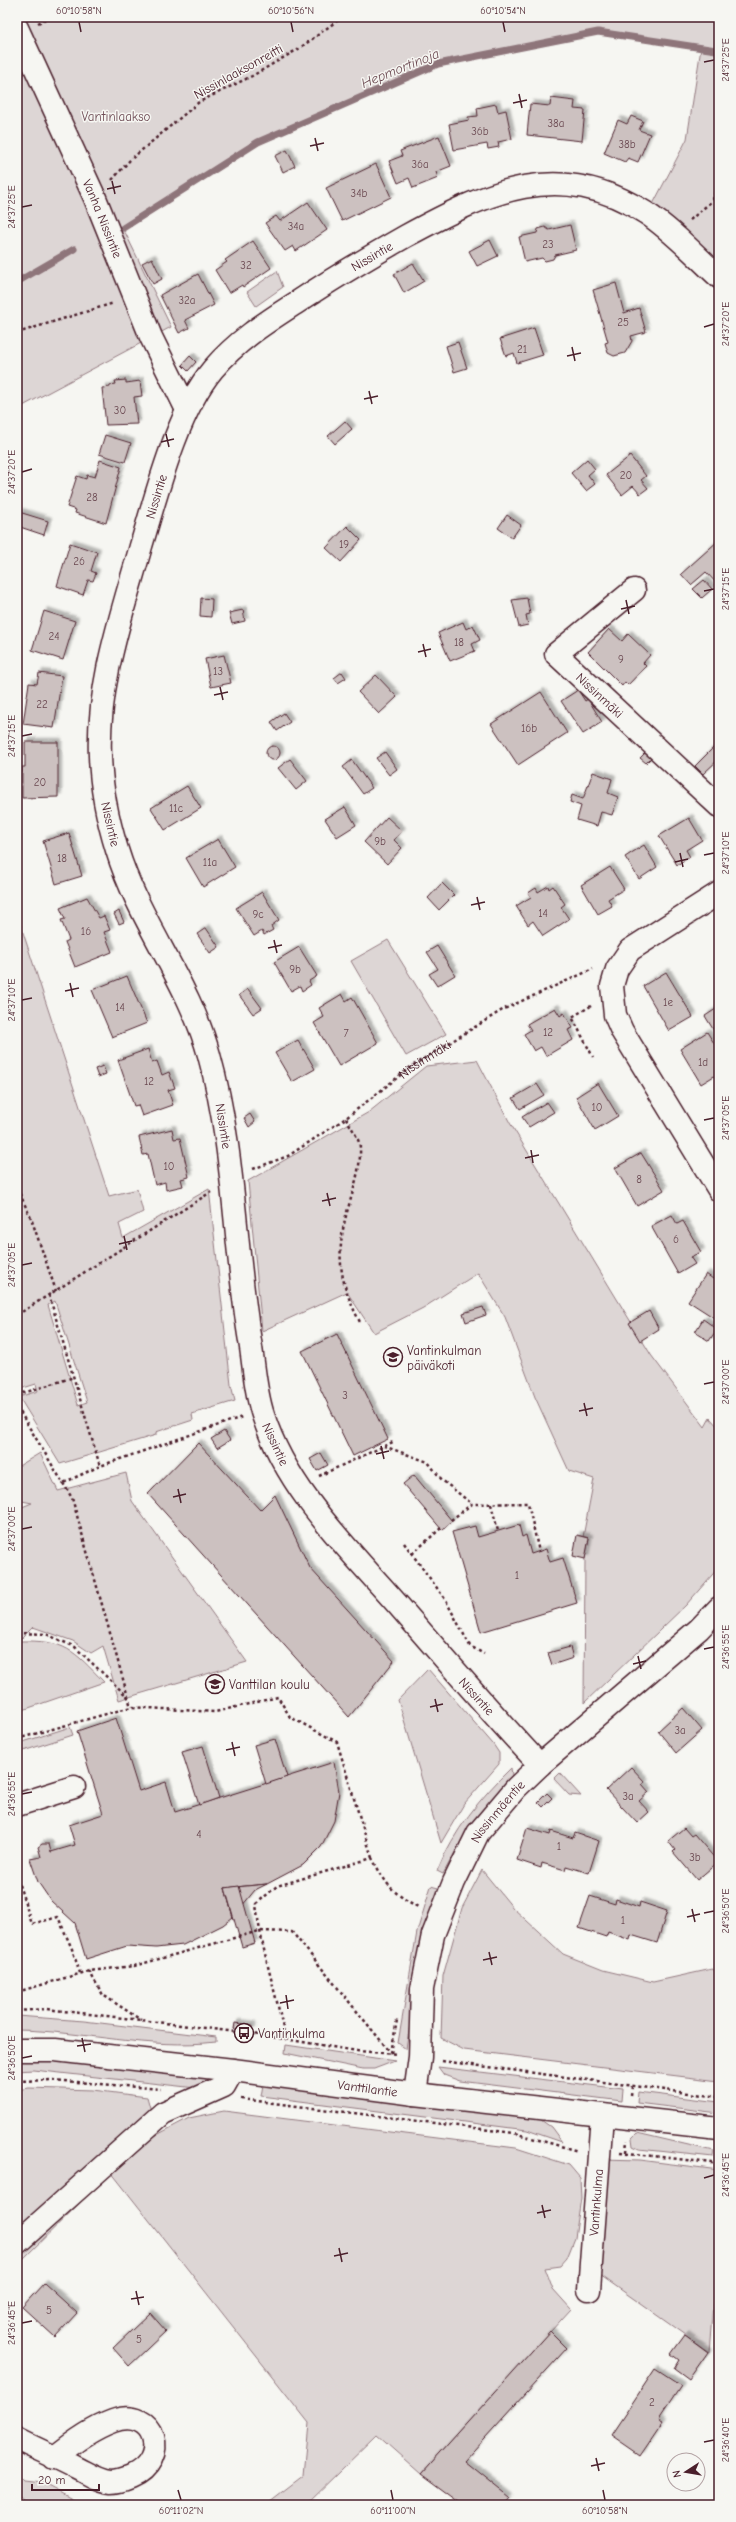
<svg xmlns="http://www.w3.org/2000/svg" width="736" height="2522" font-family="'Comic Neue',sans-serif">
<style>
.green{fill:#ddd6d5;stroke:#947a80;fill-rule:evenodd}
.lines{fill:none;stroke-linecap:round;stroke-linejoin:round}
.stream{stroke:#8e747a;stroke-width:7}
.building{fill:#ccc1c0;stroke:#4a1f2b;filter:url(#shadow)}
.minor-casing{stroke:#4a1f2b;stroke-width:25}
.path{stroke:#4a1f2b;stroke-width:2.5;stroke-dasharray:3 3;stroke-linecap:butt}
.minor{stroke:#f6f6f2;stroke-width:22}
.ticks{fill:none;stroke:#4a1f2b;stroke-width:1.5}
.labels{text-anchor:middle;stroke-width:3;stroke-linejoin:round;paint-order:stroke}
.number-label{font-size:11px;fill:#6a4850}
.street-label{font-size:13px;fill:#4a1f2b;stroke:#f6f6f2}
.park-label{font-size:13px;fill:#6f4d56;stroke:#f6f6f2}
.poi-label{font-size:13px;fill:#4a1f2b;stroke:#f6f6f2;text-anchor:start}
.water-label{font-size:14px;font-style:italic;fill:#6c4a52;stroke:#f6f6f2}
.neatline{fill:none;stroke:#4a1f2b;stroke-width:1.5}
.ticks-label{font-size:10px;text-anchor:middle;fill:#4a1f2b}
</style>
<defs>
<filter id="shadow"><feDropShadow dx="3.5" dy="-3.5" stdDeviation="1" flood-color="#0004"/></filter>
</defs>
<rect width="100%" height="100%" fill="#f6f6f2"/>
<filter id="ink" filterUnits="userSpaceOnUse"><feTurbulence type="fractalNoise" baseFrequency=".025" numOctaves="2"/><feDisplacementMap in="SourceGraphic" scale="8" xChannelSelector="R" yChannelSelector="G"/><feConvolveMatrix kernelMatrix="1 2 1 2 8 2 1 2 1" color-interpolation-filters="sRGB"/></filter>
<g filter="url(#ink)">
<g class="green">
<polygon points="17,17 719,17 719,264 652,206 687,139 701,48 598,32 438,64 258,142 123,228 171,327 21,407 17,424"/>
<polygon points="277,271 283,287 256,306 247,292"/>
<path d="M17 914 109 1196 137 1189 143 1212 119 1224 123 1238 209 1189 231 1385 235 1401 192 1414 193 1420 156 1432V1435L60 1464 19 1397 38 1391 36 1384 17 1390ZM55 1301 87 1402 78 1405 48 1305Z"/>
<polygon points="388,940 446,1034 406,1056 351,961"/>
<polygon points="477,1060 510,1123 651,1355 705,1427 710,1418 719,1428 719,1567 686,1605 584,1703 585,1559 589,1538 583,1537 594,1479 569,1471 535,1397 505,1317 478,1273 423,1308 374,1333 347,1292 262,1331 248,1181 369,1112 426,1066"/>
<path d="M40 1453 58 1491 126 1473 132 1501 247 1662 119 1700 103 1646 91 1653 73 1641 33 1627 19 1641C66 1640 73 1650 104 1682L17 1712V1509L32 1503 17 1500V1467Z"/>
<polygon points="428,1669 493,1744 499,1753 499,1764 464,1804 441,1843 398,1700"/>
<polygon points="70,1727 73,1735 17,1753 17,1744"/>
<path d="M511 1768 512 1775 507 1782 465 1834 443 1874 437 1871C454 1830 480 1798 511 1768Z"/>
<polygon points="560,1773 581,1796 569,1795 554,1779"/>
<polygon points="482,1870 513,1908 563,1954 603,1970 653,1982 712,1969 719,1973 719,2081 464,2050 441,2038 443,1976 462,1908"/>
<polygon points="431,1886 438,1888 424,1934 406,2049 398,2043 417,1932"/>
<path d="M17 2016 84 2021 216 2037V2042C149 2050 84 2031 17 2030Z"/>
<polygon points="286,2045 395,2061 374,2069 363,2069 285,2053"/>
<polygon points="17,2057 21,2057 211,2077 209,2081 196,2088 33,2070 17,2071"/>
<polygon points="438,2067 623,2089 622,2101 460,2081 444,2075"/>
<polygon points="263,2085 538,2118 551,2127 562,2142 527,2130 261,2096"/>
<polygon points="29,2088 93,2090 147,2097 151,2111 128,2131 153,2137 189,2118 224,2111 516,2148 569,2165 580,2178 581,2198 575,2238 567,2258 560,2266 545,2268 553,2289 571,2309 421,2474 377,2435 305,2505 265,2505 304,2475 309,2423 111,2172 17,2265 17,2090"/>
<polygon points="638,2092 719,2102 719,2113 637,2103"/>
<polygon points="637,2133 714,2151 713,2157 639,2149 633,2146 632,2138"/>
<polygon points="602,2159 640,2160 719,2170 719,2291 713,2304 709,2352 600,2275"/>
<polygon points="17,2472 25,2480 42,2482 85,2505 29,2505 17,2493"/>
</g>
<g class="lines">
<g class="stream">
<polyline points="123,228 258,142 438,64 598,32 716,50"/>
<polyline points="17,282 74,249"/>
</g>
</g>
<g class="building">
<polygon points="551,98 575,101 574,109 585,110 582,141 527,135 530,104 550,106"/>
<polygon points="496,104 498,112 506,110 512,139 498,142 499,147 488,149 487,144 454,150 449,124 469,120 468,117 478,116 477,108"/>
<polygon points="631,116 643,121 639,130 650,134 638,162 628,158 625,162 604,153 618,120 627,124"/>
<polygon points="439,136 451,166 436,172 438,178 413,188 409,178 398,183 389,161 402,156 400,151"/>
<polygon points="287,150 295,166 283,172 275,156"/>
<polygon points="376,164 391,197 342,221 326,188"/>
<polygon points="308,202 327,230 296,251 293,246 285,251 265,223 276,216 280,221"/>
<polygon points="570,225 576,250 555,255 553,259 545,261 542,258 525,262 519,237 537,233 538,229 545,227 549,230"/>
<polygon points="490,240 498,256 477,266 469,251"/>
<polygon points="253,241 271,268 243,287 242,285 229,293 215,270 227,262 225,260"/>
<polygon points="152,258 162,279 153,284 142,263"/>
<polygon points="413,263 424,281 404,293 394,274"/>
<polygon points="198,274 214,305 185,320 189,328 179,333 160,295"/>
<polygon points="616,283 624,313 639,308 646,332 631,336 632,341 625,353 614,356 608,353 605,343 608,342 593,290"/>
<polygon points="534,328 543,355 517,363 514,353 506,356 500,339"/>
<polygon points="458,342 467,368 454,372 446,346"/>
<polygon points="190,356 196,362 188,371 182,365"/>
<polygon points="126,380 126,383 140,381 142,396 134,397 137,424 106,425 102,388 110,387 110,385 116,384 115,381"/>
<polygon points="345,421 352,429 335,444 328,436"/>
<polygon points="105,435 131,443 125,462 99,454"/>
<polygon points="630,456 646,476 641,480 648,488 640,494 633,486 622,495 606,475"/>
<polygon points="587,459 595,469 588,475 595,484 586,491 571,473"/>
<polygon points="100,460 121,467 106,523 75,513 76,510 67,507 77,476 86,479 87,475 95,477"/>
<polygon points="19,512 48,521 44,535 17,526"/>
<polygon points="507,515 521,525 512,538 498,528"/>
<polygon points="347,526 361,540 341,562 326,548"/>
<polygon points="719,540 719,586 706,572 691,585 681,574"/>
<polygon points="70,543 97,552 91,571 96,573 93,581 88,580 83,595 57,586"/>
<polygon points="704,580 712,589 702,598 693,589"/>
<polygon points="201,598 212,599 211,617 200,616"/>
<polygon points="527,598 530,614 526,615 528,625 519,627 512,600"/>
<polygon points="243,610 245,621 232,624 229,613"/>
<polygon points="44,611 75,621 63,660 32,650"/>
<polygon points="463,622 466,629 473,625 480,640 472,644 475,651 450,661 438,633"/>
<polygon points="609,629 622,641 628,634 650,655 643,663 646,666 628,685 625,682 622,686 588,652"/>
<polygon points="224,655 231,683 211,687 205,659"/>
<polygon points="342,672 346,678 338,683 334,678"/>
<polygon points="39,673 62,676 54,728 23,724 29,683 37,684"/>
<polygon points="376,675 397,697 379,714 358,692"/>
<polygon points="578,690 585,701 588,699 602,722 583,734 561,701"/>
<polygon points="541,692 567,733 518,765 491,724"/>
<polygon points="284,713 290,722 277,731 271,722"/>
<polygon points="25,742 58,742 58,797 22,798 22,767 25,767"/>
<polygon points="717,744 719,759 703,774 695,766"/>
<circle cx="273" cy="753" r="7"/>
<polygon points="385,752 397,769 389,775 376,758"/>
<polygon points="646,752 652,757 646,763 640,758"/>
<polygon points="290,759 307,781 296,790 278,768"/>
<polygon points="352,760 372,788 363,794 343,767"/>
<polygon points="593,772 612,779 608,793 618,797 612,815 601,812 597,826 577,820 581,806 570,802 572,795 583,799"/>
<polygon points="187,786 201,808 165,830 151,808"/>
<polygon points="345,807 356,825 337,837 325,819"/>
<polygon points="387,817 402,831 394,840 402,848 387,864 364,842"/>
<polygon points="689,818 702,840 686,850 690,857 677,865 659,836"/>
<polygon points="69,833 82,876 56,884 43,841"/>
<polygon points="218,839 235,867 203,887 186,858"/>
<polygon points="644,845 657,867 639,879 625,857"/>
<polygon points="610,867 624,889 608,899 612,906 598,914 581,885"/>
<polygon points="442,883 454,895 439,910 428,898"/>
<polygon points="548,886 549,889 553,886 565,904 561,907 569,919 543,936 533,921 528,925 516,906 531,897 528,893 536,888 538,892"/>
<polygon points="262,892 279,920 271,926 273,930 264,935 262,931 254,936 236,908"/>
<polygon points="87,897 99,918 104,916 110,930 104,932 112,952 75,967 65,942 69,940 61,920 65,919 60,908"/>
<polygon points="119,911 124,922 119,924 114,914"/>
<polygon points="206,928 219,947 210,953 197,934"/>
<polygon points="437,946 455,975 437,986 429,974 438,969 427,952"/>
<polygon points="299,947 317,976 309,981 311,985 302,991 300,986 291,991 274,962"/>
<polygon points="666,972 693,1017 669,1031 643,986"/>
<polygon points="127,976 147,1023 112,1037 92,990"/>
<polygon points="248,989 262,1008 253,1014 239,995"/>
<polygon points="342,994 346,1001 352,997 378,1043 339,1066 314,1023 324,1017 319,1008"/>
<polygon points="719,1007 719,1032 716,1034 705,1016"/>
<polygon points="555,1008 560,1016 564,1013 573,1028 568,1030 573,1040 546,1056 541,1047 534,1051 524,1034 531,1030 527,1024"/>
<polygon points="707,1032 719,1051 719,1073 701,1084 680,1049"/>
<polygon points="298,1040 315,1069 292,1082 275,1053"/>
<polygon points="148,1049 152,1063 157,1061 162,1075 169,1072 175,1088 168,1090 173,1105 142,1116 138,1105 134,1106 118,1060"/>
<polygon points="103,1066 106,1074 98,1077 95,1069"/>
<polygon points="598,1083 618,1116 595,1130 576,1097"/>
<polygon points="537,1084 544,1095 520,1109 513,1098"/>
<polygon points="547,1102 554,1112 529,1127 522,1117"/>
<polygon points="250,1114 255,1122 249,1127 244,1118"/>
<polygon points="172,1129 174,1139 180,1138 189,1177 181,1179 183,1186 166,1190 165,1182 155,1185 148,1154 143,1155 139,1137"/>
<polygon points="641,1153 664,1190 637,1206 615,1168"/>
<polygon points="672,1215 677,1224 683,1221 701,1252 690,1257 695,1264 678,1274 651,1226"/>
<polygon points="719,1270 719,1321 688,1301 706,1274 713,1279"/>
<polygon points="483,1307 486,1315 466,1322 463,1313"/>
<polygon points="649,1311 659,1329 640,1341 629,1323"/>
<polygon points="703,1319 717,1329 709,1341 695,1332"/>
<polygon points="337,1334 388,1439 353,1456 302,1351"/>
<polygon points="224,1431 230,1440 217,1448 211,1439"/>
<polygon points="198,1443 260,1510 275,1495 310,1568 394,1661 349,1717 148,1494"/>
<polygon points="321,1453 328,1465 317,1471 310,1459"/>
<polygon points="414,1475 452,1521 442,1530 403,1484"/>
<polygon points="519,1525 522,1537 526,1535 531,1554 546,1549 550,1562 563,1558 577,1603 481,1632 452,1532 475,1526 478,1537"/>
<polygon points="577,1535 589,1538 585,1559 573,1556"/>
<polygon points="570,1647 573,1658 552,1665 548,1653"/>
<polygon points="683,1708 702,1730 676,1753 658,1731"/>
<polygon points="116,1718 139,1791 166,1782 175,1812 334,1762 339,1792 334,1821 321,1847 303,1865 267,1884 225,1888 233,1917 223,1925 183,1945 156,1948 127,1946 86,1959 75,1923 51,1901 38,1882 30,1859 41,1857 38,1847 42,1844 49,1844 51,1852 75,1845 69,1825 103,1814 77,1731"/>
<polygon points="275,1739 287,1777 266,1784 254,1745"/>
<polygon points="203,1746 219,1798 199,1805 182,1752"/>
<polygon points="631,1767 645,1782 642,1784 649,1792 639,1801 649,1812 637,1823 606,1790"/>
<polygon points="547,1793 552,1798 543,1807 538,1802"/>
<polygon points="527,1828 550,1835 551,1831 573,1838 575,1833 599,1841 589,1873 566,1866 565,1870 542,1863 541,1868 517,1860"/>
<polygon points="684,1828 691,1836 694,1834 718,1862 697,1880 673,1852 675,1850 668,1841"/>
<polygon points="267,1884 255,1890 233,1917 225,1888"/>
<polygon points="239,1886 255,1943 242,1947 225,1888"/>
<polygon points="590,1896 615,1904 616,1899 639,1907 640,1902 667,1911 657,1943 631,1935 630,1940 608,1932 606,1937 579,1928"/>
<polygon points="235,2023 252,2025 252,2031 234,2029"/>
<polygon points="44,2283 77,2313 55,2337 22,2307"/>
<polygon points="150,2313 166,2331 129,2366 113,2348"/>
<polygon points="550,2331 567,2348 464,2461 510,2498 504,2505 463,2505 421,2474"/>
<polygon points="685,2335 708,2352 689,2379 674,2368 679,2360 671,2354"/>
<polygon points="655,2369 681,2386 659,2419 663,2421 640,2455 611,2435"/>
</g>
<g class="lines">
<defs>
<g id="minor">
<path id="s2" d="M17 28 95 198 151 337 187 410"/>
<path id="s3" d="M634 590 556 654 719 806"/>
<polyline points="719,893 630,950 617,969 612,986 615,1015 622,1031 719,1190"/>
<path id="s4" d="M540 1765C491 1713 445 1659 398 1605 347 1547 287 1490 263 1415 255 1391 254 1365 250 1341 234 1246 235 1148 209 1055 189 982 139 922 117 850 108 821 101 787 100 756 97 684 122 614 141 546 157 493 177 412 213 369 238 340 265 323 296 303 332 279 369 257 406 236 487 192 559 157 646 213 672 230 696 256 719 277"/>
<polyline points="17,1805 74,1787"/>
<path id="s5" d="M17 2050H55L233 2070 415 2094 719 2128"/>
<path id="s6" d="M415 2094 420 2057 422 1989 433 1935 454 1882 478 1833 516 1788 540 1765 699 1629 719 1608"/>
<polyline points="17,2243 163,2113 224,2086 233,2070"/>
<path id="s7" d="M589 2290 602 2115"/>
<path d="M17 2439C36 2449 56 2457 75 2467 86 2472 98 2481 111 2482 118 2482 124 2480 131 2477 171 2460 156 2406 113 2421 91 2429 72 2443 54 2458"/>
</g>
</defs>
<use href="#minor" class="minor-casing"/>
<g class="path">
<polyline points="718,17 719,24"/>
<polyline points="38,23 49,17"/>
<polyline points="112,180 130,160 199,102 252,76 300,48 342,17"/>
<polyline points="690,220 712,201 719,182"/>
<polyline points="17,333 114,303"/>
<polyline points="591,1006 572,1017 593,1057"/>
<path d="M346 1118C350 1126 360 1139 360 1148 361 1166 354 1188 349 1205 335 1252 338 1281 361 1324"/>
<path id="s1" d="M253 1169 288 1156 346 1118 412 1066 504 1009 593 969"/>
<polyline points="17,1188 31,1218 56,1291"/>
<polyline points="49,1295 100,1466"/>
<polyline points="17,1315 211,1192"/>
<polyline points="17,1395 74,1377"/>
<polyline points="17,1407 63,1483 100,1466 242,1417"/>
<polyline points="384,1446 428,1462 442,1480 472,1504"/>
<polyline points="319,1476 395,1441"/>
<polyline points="63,1483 72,1498 128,1697"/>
<polyline points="491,1504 498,1531"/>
<polyline points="451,1520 472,1504 528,1503 539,1552"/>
<polyline points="404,1543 445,1599 470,1646 484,1654"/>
<polyline points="412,1554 441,1528"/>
<polyline points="17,1633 46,1634 75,1647 128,1697 131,1707"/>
<polyline points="17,1739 131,1707 215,1712 278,1697 290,1717 337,1742 372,1858"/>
<polyline points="17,1879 32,1924 58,1917 72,1949 80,1973"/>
<polyline points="89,1971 103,1995 141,2020"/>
<polyline points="17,1992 89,1971 134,1966 259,1931 292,1932 391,2053"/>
<polyline points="17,2011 46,2009 141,2020 260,2035 357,2051 397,2054"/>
<path d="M285 2039C277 1994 261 1950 256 1904L277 1886 372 1858C387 1886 392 1893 420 1908"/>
<polyline points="391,2053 397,2020"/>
<polyline points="442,2061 719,2097"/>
<polyline points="17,2081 54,2080 161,2089"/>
<polyline points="631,2095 632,2086"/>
<polyline points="241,2099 514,2133 578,2151"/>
<polyline points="620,2152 719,2164"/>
<polyline points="626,2152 627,2140"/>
</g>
<use href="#minor" class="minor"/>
</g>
</g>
<path class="ticks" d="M79 22 81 32M291 22 293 32M503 22 505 32M704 62 714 60M519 94 522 108M513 103 527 100M315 138 318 151M310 146 324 143M112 181 115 194M107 189 121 186M22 207 32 205M704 327 714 324M572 347 575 361M567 356 581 353M369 391 372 404M364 399 378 396M166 434 169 447M161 442 174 439M22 472 32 469M704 591 714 589M626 600 629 614M621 609 635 606M423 644 426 657M418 652 431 649M220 687 223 700M214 695 228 692M22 736 32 734M680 853 683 867M704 855 714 853M675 862 688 859M477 897 480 910M471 905 485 902M274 940 277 953M268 948 282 945M70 983 73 997M65 991 79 988M22 1000 32 998M704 1120 714 1118M531 1150 533 1163M525 1158 539 1155M327 1193 330 1206M322 1201 336 1198M124 1236 127 1250M119 1244 132 1241M22 1265 32 1263M704 1384 714 1382M584 1403 587 1416M579 1411 593 1408M381 1446 384 1459M376 1454 389 1451M178 1489 181 1503M173 1497 186 1494M22 1529 32 1527M704 1649 714 1647M638 1656 641 1669M633 1664 646 1661M435 1699 438 1712M430 1707 443 1704M232 1742 235 1756M226 1750 240 1747M22 1794 32 1792M692 1909 695 1922M704 1913 714 1911M687 1917 700 1914M489 1952 492 1965M483 1960 497 1957M286 1995 288 2009M280 2003 294 2000M82 2038 85 2052M77 2046 91 2044M22 2058 32 2056M704 2178 714 2175M542 2205 545 2218M537 2213 551 2210M339 2248 342 2262M334 2256 348 2253M136 2291 139 2305M131 2299 144 2297M22 2323 32 2321M704 2442 714 2440M596 2458 599 2471M591 2466 605 2463M178 2490 181 2500M391 2490 393 2500M603 2490 605 2500"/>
<defs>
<symbol id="school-ring" viewBox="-11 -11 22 22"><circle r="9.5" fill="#f6f6f2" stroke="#4a1f2b" stroke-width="1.5"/><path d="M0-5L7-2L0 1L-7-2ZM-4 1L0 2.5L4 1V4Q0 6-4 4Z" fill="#4a1f2b"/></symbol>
<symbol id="bus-ring" viewBox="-11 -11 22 22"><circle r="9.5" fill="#f6f6f2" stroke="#4a1f2b" stroke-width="1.5"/><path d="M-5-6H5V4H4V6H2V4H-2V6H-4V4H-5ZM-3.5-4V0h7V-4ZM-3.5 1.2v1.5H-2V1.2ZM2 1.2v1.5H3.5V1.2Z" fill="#4a1f2b"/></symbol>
</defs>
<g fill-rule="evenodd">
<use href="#school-ring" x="382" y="1346" width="22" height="22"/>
<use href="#school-ring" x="204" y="1673" width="22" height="22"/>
<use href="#bus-ring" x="233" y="2022" width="22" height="22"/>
</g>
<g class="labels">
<g class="number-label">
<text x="556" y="127">38a</text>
<text x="480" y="135">36b</text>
<text x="627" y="148">38b</text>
<text x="420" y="168">36a</text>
<text x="359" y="197">34b</text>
<text x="296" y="230">34a</text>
<text x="548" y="248">23</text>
<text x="246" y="269">32</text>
<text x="187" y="304">32a</text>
<text x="623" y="326">25</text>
<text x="522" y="353">21</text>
<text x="120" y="414">30</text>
<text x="626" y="479">20</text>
<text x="92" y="501">28</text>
<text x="344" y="548">19</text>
<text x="79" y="565">26</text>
<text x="54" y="640">24</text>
<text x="459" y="646">18</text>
<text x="621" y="663">9</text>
<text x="218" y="675">13</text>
<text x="42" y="708">22</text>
<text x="529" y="732">16b</text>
<text x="40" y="786">20</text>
<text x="176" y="812">11c</text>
<text x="380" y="845">9b</text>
<text x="62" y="862">18</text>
<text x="210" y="866">11a</text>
<text x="543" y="917">14</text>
<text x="258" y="918">9c</text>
<text x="86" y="935">16</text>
<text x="295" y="973">9b</text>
<text x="668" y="1006">1e</text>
<text x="120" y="1011">14</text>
<text x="548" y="1036">12</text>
<text x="346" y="1037">7</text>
<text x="703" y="1066">1d</text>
<text x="149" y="1085">12</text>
<text x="597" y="1111">10</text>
<text x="169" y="1170">10</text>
<text x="639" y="1183">8</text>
<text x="676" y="1243">6</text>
<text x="345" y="1399">3</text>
<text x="517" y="1579">1</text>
<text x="680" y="1734">3a</text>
<text x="628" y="1800">3a</text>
<text x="199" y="1838">4</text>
<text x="559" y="1850">1</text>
<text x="695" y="1861">3b</text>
<text x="623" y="1924">1</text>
<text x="49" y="2314">5</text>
<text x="139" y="2343">5</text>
<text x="652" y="2406">2</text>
</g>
<g class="street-label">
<text transform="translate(238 71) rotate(-29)" y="5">Nissinlaaksonreitti</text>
<text dy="5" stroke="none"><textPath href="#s2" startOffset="209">Vanha Nissintie</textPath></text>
<text dy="5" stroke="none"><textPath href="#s4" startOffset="1737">Nissintie</textPath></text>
<text dy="5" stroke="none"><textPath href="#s4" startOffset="1401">Nissintie</textPath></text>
<text dy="5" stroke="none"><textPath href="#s3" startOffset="161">Nissinmäki</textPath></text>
<text transform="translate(111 824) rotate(77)" y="5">Nissintie</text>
<text dy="5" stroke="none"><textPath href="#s1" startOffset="205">Nissinmäki</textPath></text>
<text transform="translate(224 1126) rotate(81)" y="5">Nissintie</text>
<text transform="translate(276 1444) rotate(65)" y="5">Nissintie</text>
<text transform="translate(477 1696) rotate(48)" y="5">Nissintie</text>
<text dy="5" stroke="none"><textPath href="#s6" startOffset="301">Nissinmäentie</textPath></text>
<text dy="5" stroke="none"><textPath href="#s5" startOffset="353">Vanttilantie</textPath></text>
<text dy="5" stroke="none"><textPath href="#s7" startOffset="88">Vantinkulma</textPath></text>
</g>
<g class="park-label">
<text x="116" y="121">Vantinlaakso</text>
</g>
<g class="poi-label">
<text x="407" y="1355">Vantinkulman<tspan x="407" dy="15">päiväkoti</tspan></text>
<text x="229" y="1689">Vanttilan koulu</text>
<text x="258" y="2038">Vantinkulma</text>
</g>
<g class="water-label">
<text transform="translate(400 68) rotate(-22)" y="5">Hepmortinoja</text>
</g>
</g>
<rect width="736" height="2522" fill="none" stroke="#f6f6f2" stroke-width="44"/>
<g transform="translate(686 2472) rotate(258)"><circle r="19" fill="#f6f6f2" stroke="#b1a0a2"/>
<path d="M0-3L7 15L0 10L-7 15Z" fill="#4a1f2b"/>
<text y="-6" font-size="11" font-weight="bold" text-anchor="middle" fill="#4a1f2b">N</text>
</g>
<path d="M32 2484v6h67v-6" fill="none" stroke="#4a1f2b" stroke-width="2"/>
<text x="38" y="2484" font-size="12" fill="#4a1f2b" stroke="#f6f6f2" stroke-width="3" paint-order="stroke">20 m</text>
<rect x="22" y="22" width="692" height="2478" class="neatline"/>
<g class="ticks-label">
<text x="79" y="14">60°10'58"N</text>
<text x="291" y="14">60°10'56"N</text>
<text x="503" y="14">60°10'54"N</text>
<text transform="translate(725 60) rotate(-90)" y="4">24°37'25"E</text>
<text transform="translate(11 207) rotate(-90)" y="4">24°37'25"E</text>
<text transform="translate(725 324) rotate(-90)" y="4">24°37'20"E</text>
<text transform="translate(11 472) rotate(-90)" y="4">24°37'20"E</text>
<text transform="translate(725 589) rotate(-90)" y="4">24°37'15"E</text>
<text transform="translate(11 736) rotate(-90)" y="4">24°37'15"E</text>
<text transform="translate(725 853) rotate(-90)" y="4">24°37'10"E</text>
<text transform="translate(11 1000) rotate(-90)" y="4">24°37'10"E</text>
<text transform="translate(725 1118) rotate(-90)" y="4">24°37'05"E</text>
<text transform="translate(11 1265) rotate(-90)" y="4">24°37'05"E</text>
<text transform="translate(725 1382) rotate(-90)" y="4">24°37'00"E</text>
<text transform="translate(11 1529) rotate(-90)" y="4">24°37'00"E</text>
<text transform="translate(725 1647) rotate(-90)" y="4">24°36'55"E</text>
<text transform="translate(11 1794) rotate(-90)" y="4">24°36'55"E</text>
<text transform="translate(725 1911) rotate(-90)" y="4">24°36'50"E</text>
<text transform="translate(11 2058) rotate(-90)" y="4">24°36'50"E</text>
<text transform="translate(725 2175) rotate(-90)" y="4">24°36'45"E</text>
<text transform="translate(11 2323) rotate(-90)" y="4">24°36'45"E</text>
<text transform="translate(725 2440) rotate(-90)" y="4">24°36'40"E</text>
<text x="181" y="2514">60°11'02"N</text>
<text x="393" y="2514">60°11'00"N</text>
<text x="605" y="2514">60°10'58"N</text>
</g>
</svg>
